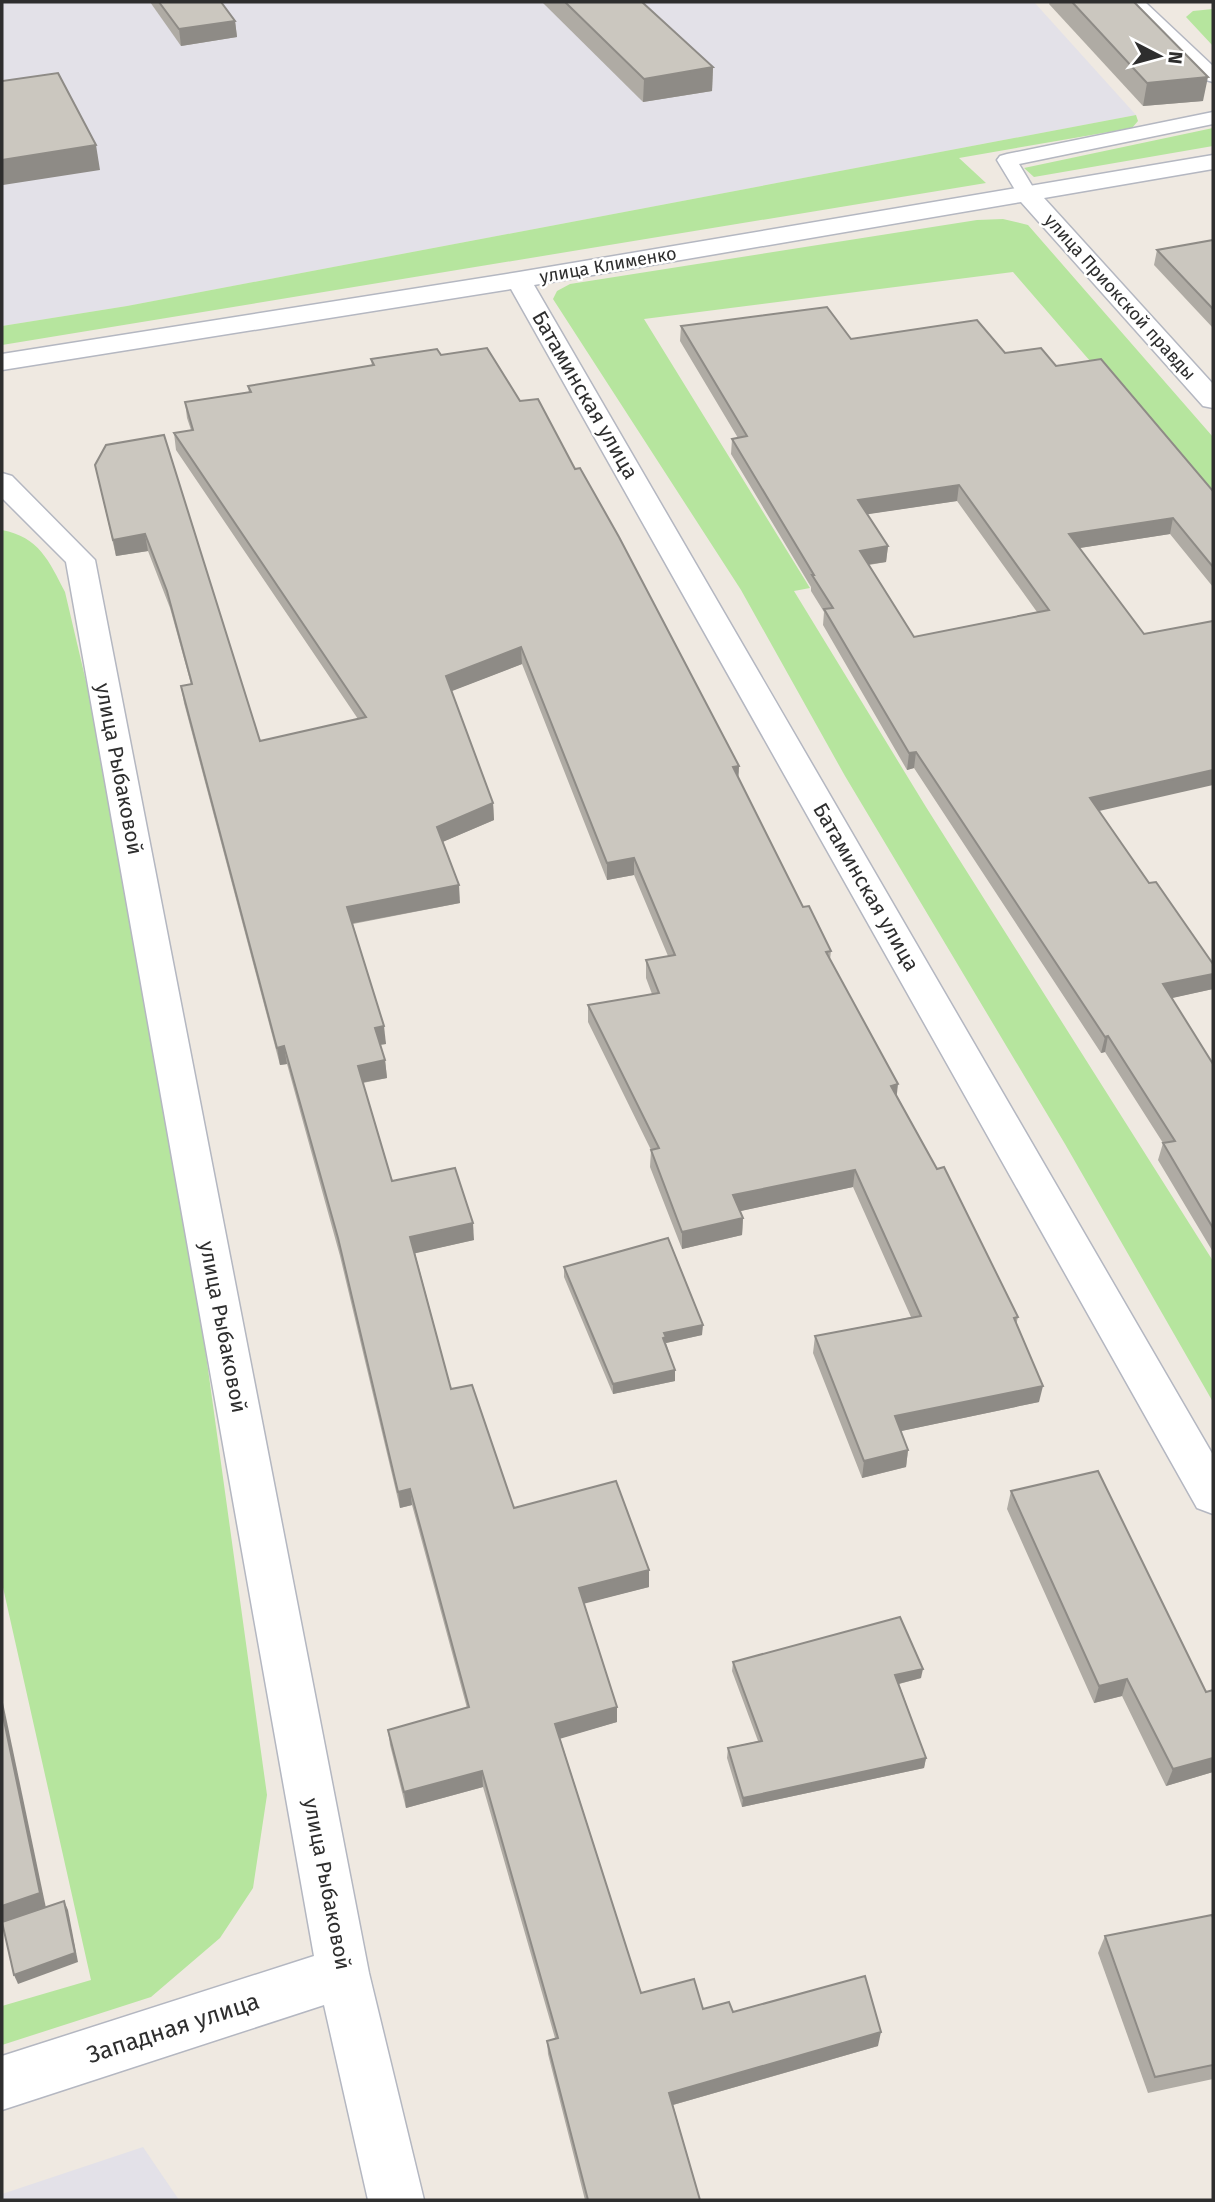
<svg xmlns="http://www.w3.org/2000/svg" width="1215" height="2202" font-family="'Fira Sans',sans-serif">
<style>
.industrial{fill:#e3e1e8}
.green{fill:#b6e59e}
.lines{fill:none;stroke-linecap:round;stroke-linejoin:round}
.service-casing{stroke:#b4b7c1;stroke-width:3}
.minor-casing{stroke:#b4b7c1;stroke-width:3}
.service{fill:#fff;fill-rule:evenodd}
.minor{fill:#fff;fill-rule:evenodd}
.wall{fill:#afaba4;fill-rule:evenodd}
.shaded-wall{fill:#8e8b86}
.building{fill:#cbc7bf;stroke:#8e8b86;stroke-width:2;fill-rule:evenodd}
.labels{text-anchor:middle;stroke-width:5;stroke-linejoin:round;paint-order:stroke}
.far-street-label{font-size:18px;fill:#2e2e2e;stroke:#fff}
.street-label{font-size:21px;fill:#2e2e2e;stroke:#fff}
.near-street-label{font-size:24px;fill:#2e2e2e;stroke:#fff}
</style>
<rect width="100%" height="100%" fill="#efe9e1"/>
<g class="industrial">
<polygon points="2,2 1034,2 1136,115 127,306 2,326"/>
<polygon points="143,2147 179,2200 2,2200 2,2194"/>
</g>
<g class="green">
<polygon points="1213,9 1213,46 1186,17 1193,11"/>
<polygon points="1136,115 1138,121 1132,128 959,158 986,183 2,345 2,326 127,306"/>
<polygon points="1213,128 1213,146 1034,177 1024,168"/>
<polygon points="1003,219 1028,225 1213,437 1213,503 1013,272 644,319 810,588 794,591 926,807 1213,1261 1213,1402 1065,1144 845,776 741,590 553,299 557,291 570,284 977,220"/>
<path d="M2 530C39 537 49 561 65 592L135 890 207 1362 267 1795 253 1888 220 1938 151 1997 2 2045V2006L91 1980 2 1583Z"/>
</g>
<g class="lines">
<defs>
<g id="service">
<polygon points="1126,2 1145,2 1213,66 1213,82 1206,80"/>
<polygon points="1213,112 1213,124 1019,164 1037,194 1034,198 1020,198 997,160 1000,156 1007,154"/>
</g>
<g id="minor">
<polygon points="1213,155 1213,169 1044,198 1213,384 1213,408 1203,406 1021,202 534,285 1213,1455 1213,1514 1197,1508 511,289 2,370 2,354 519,272"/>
<polygon points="2,473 12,476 95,560 369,1973 424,2200 368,2200 324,2005 2,2110 2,2056 314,1956 66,562 2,498"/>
</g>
</defs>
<use href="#service" class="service-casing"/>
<use href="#minor" class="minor-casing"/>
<use href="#service" class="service"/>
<use href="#minor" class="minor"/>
</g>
<g class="wall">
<polygon points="150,2 221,2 235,21 237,37 181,46"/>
<polygon points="542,2 642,2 713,67 712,91 643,102"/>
<polygon points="1050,2 1134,2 1203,101 1143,106 1049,4"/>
<polygon points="1213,240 1213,328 1154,265 1157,250"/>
<path d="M681 326 851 339 1005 353 1056 366 1213 491V587L1170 534 1079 548 1099 811 1213 989 1171 998 1213 1064V1252L1158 1160 1163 1143 1105 1052 1101 1053 914 768 907 770 823 625 824 612 811 591V587L731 454 732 439 738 438 680 341ZM957 501 1037 612 914 637 869 565 886 562 888 546 867 514Z"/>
<polygon points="441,355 520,401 575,469 739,766 738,777 803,907 831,951 830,960 897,1096 1018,1317 1016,1325 1039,1402 901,1431 908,1450 906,1467 862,1478 813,1353 815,1336 911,1317 853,1187 740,1211 743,1218 742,1235 682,1249 650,1167 651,1150 588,1022 588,1005 652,994 646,978 646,960 668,956 634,875 607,880 522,664 451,691 493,803 494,820 442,842 460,903 353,924 386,1044 380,1045 385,1060 387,1078 363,1083 392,1181 474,1240 415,1253 451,1389 514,1508 649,1587 584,1603 617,1722 560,1738 641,1993 703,2009 733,2012 878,2046 673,2105 700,2200 585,2200 548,2054 547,2041 555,2038 483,1787 406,1808 390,1745 388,1730 467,1708 412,1505 400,1508 340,1256 287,1064 280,1065 184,703 181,686 191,684 170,608 148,551 116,556 95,465 106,445 260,741 358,719 176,450 174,433 191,430 187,418 185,402 249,393 248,386 372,366 371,359"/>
<polygon points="564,1267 702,1335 666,1343 675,1370 675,1381 613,1394 564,1277"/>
<polygon points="1011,1491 1206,1692 1213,1690 1213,1772 1166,1786 1122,1696 1094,1703 1007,1509"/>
<polygon points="733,1662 921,1678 899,1684 926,1758 924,1768 742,1807 727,1758 728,1748 758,1741 732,1671"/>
<polygon points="1213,1918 1213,2079 1148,2093 1098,1953 1105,1936"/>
</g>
<g class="shaded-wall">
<polygon points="235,21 237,37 181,46 179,29"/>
<polygon points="713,67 712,91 643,102 644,79"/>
<polygon points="1208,77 1203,101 1143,106 1147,83"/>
<polygon points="96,145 100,170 3,185 2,178 2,160"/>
<polygon points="959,485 957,501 856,516 858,500"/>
<polygon points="1173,518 1170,534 1067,550 1069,534"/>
<polygon points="145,534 148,551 116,556 113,540"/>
<polygon points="888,546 886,562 858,566 860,551"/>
<polygon points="521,647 522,664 447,693 446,676"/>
<polygon points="916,752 914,768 907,770 909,753"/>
<polygon points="739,766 738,784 733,767"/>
<polygon points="1213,770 1213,785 1086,814 1090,798"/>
<polygon points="493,803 494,820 438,844 437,827"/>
<polygon points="634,858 634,875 607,880 607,863"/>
<polygon points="459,885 460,903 349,924 347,907"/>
<polygon points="1213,974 1213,989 1159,1001 1163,984"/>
<polygon points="384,1026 386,1044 377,1045 375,1028"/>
<polygon points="1108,1036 1105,1052 1101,1053 1105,1037"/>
<polygon points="284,1046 287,1064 280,1065 277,1048"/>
<polygon points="385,1060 387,1078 360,1083 358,1066"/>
<polygon points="898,1084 896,1102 891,1086"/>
<polygon points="855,1170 853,1187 732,1213 733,1195"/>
<polygon points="743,1218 742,1235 682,1249 682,1232"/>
<polygon points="473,1223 474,1240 412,1254 410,1237"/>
<polygon points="703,1325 702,1335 666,1343 663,1338 664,1333"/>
<polygon points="675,1370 675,1381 613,1394 613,1384"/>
<polygon points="1043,1386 1039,1402 892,1433 895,1416"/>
<polygon points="908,1450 906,1467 862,1478 864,1461"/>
<polygon points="410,1489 412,1505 400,1508 398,1492"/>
<polygon points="649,1570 649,1587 579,1605 579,1588"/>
<polygon points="923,1669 921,1678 894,1685 895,1675"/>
<polygon points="1127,1679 1122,1696 1094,1703 1099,1686"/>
<polygon points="2,1698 46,1908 2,1923"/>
<polygon points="617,1707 617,1722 556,1740 555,1724"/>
<polygon points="926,1758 924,1768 742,1807 743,1798"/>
<polygon points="1213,1758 1213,1772 1166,1786 1173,1769"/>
<polygon points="482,1771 483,1787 406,1808 404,1792"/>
<polygon points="64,1901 68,1910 78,1962 18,1984 14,1975"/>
<polygon points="881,2032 878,2046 669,2106 669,2093"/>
</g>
<g class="building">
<polygon points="159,2 221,2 235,21 179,29"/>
<polygon points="565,2 642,2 713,67 644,79"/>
<polygon points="1072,2 1134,2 1208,77 1147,83"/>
<polygon points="58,73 96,145 2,160 2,81"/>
<polygon points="1213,240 1213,309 1157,250"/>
<path d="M827 307 851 339 977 320 1005 353 1041 348 1056 366 1101 359 1213 491V567L1173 518 1069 534 1144 634 1213 621V770L1090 798 1149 883 1156 882 1213 964V974L1163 984 1213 1064V1228L1163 1143 1175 1141 1108 1036 1105 1037 916 752 909 753 824 609 833 608 812 575H814L732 439 747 436 681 326ZM959 485 1049 610 914 637 860 551 888 546 858 500Z"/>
<polygon points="487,348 520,401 538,399 575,469 580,468 619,537 739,766 733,767 803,907 809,906 831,951 826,952 898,1084 891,1086 937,1169 944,1167 1018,1317 1014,1318 1043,1386 895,1416 908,1450 864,1461 815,1336 921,1316 855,1170 733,1195 743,1218 682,1232 651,1150 659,1148 588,1005 659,993 646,960 675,955 634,858 607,863 521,647 446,676 493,803 437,827 459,885 347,907 384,1026 375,1028 385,1060 358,1066 392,1181 455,1168 473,1223 410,1237 451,1389 472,1385 514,1508 616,1481 649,1570 579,1588 617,1707 555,1724 641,1993 694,1979 703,2009 729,2002 733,2012 865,1976 881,2032 669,2093 700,2200 588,2200 547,2041 558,2038 482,1771 404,1792 388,1730 469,1707 410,1489 398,1492 338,1238 284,1046 277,1048 181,686 192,684 167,591 145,534 113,540 95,465 106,445 164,435 260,741 366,717 174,433 193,430 185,402 251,392 248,386 374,365 371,359 437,349 441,355"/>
<polygon points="668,1238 703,1325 664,1333 666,1337 663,1338 675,1370 613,1384 564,1267"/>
<polygon points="1098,1471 1206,1692 1213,1690 1213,1758 1173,1769 1127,1679 1099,1686 1011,1491"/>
<polygon points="900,1617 923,1669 895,1675 926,1758 743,1798 728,1748 762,1741 733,1662"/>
<polygon points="2,1711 40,1893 2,1906"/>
<polygon points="64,1901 75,1953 14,1975 2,1922"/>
<polygon points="1212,1915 1213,1918 1213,2065 1155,2077 1105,1936"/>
</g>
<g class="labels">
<g class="far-street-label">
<text transform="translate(608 265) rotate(-10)" y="6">улица Клименко</text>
<text transform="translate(1120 297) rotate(48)" y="6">улица Приокской правды</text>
</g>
<g class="street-label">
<text transform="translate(585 395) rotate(60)" y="7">Батаминская улица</text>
<text transform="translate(119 769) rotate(79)" y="7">улица Рыбаковой</text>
<text transform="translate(866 887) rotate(60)" y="7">Батаминская улица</text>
<text transform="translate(223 1327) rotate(79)" y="7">улица Рыбаковой</text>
<text transform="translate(327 1884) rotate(79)" y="7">улица Рыбаковой</text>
</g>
<g class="near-street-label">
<text transform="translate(173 2028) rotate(-18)" y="8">Западная улица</text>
</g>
</g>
<rect width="1215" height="2202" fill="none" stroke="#2e2e2e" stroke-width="7"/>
<g transform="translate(1159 56) rotate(96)" stroke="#ffffff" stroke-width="5" paint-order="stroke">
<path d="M0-5L12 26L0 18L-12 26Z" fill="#2e2e2e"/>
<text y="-10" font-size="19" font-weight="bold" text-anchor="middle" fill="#2e2e2e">N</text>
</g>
</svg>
